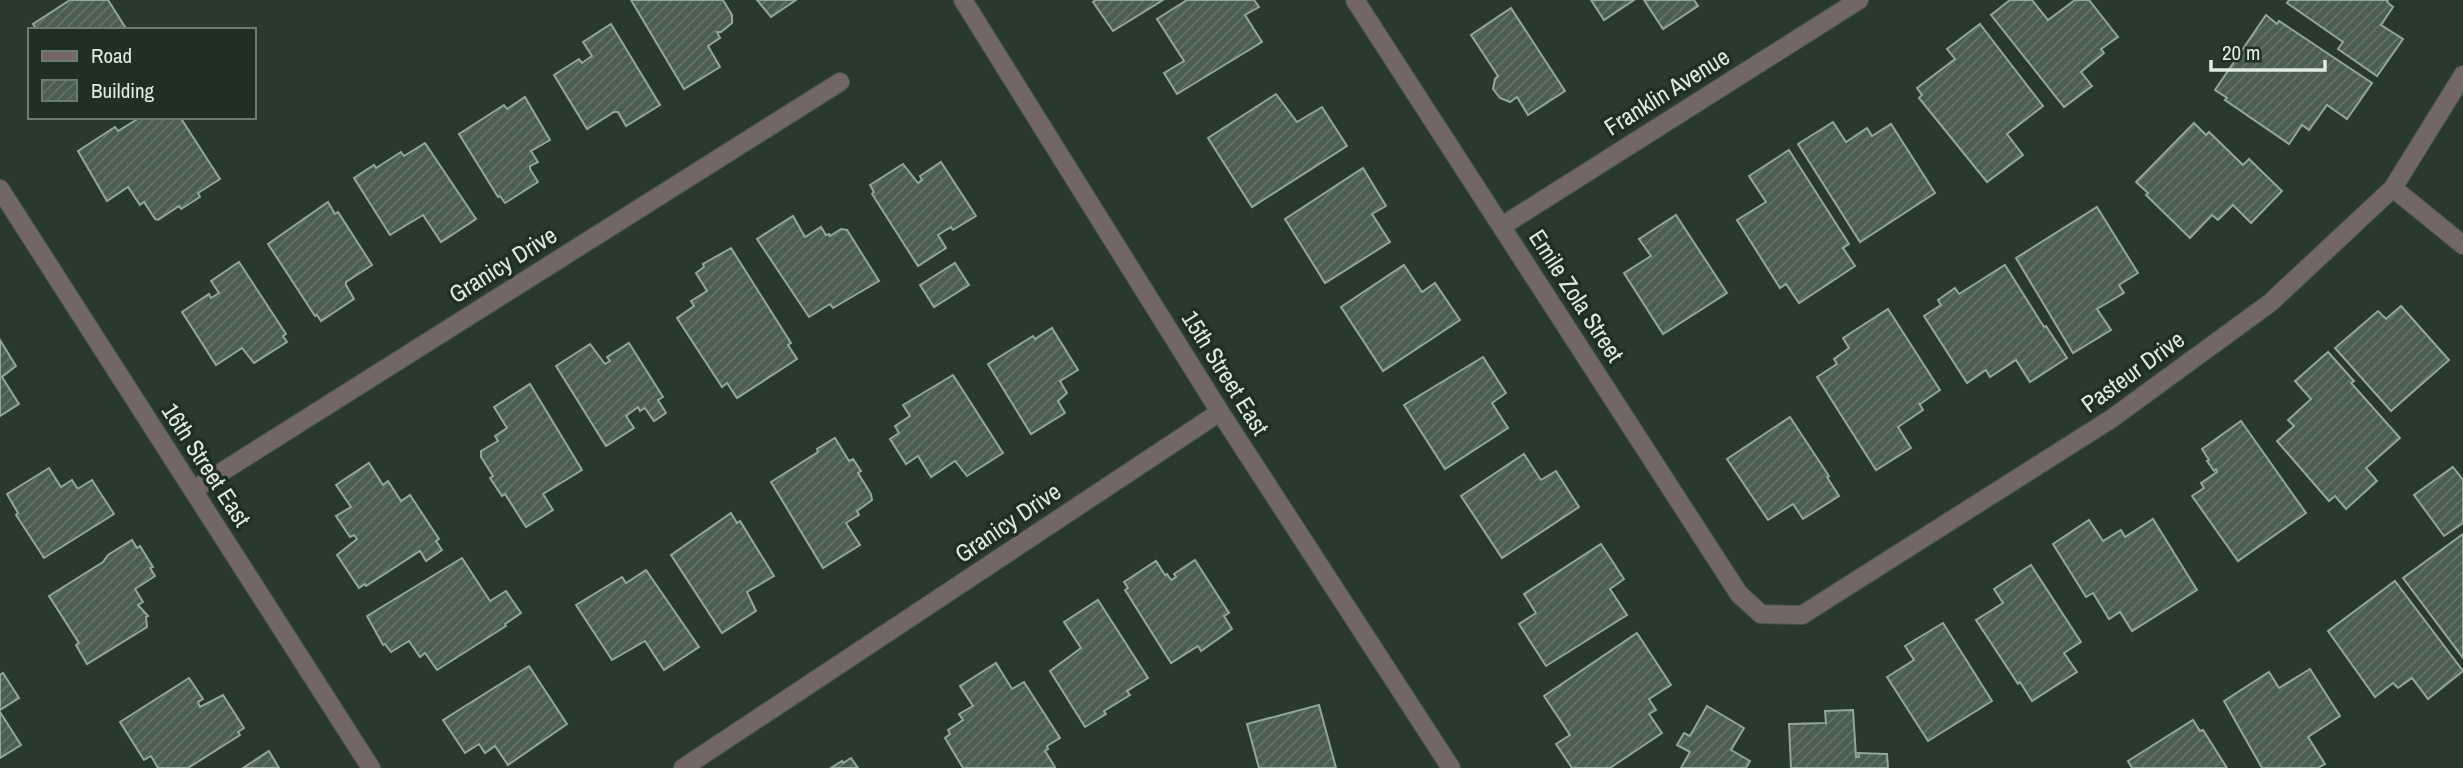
<svg xmlns="http://www.w3.org/2000/svg" width="2463" height="768" font-family="'Archivo Narrow',sans-serif">
<style>
.building{fill:url(#building-hatch);stroke:#93a797;stroke-width:2}
.lines{fill:none;stroke-linecap:round;stroke-linejoin:round}
.minor-casing{stroke:#46564a;stroke-width:20}
.tertiary-casing{stroke:#46564a;stroke-width:20}
.minor{stroke:#726666;stroke-width:18}
.tertiary{stroke:#726666;stroke-width:18}
.labels{text-anchor:middle;stroke-width:7;stroke-linejoin:round;paint-order:stroke}
.street-label{font-size:24px;fill:#dfeae1;stroke:#1f3023}
</style>
<defs>
<pattern id="building-hatch" width="6" height="6" patternUnits="userSpaceOnUse" patternTransform="scale(1.75)"><rect width="6" height="6" fill="#4a5d4f"/><path d="M-1 1l2-2M0 6l6-6M5 7l2-2" fill="none" stroke="#647468"/></pattern>
</defs>
<rect width="100%" height="100%" fill="#293a2d"/>
<g class="building">
<polygon points="70,0 108,0 127,30 37,30 33,24"/>
<polygon points="631,0 723,0 732,15 732,23 721,32 717,32 720,38 708,46 720,67 684,89"/>
<polygon points="757,0 796,0 771,17"/>
<polygon points="1096,0 1163,0 1113,31 1093,2"/>
<polygon points="1187,0 1254,0 1259,7 1245,15 1262,42 1177,94 1164,73 1184,61 1157,19"/>
<polygon points="1591,0 1634,0 1604,20"/>
<polygon points="1644,0 1694,0 1698,6 1663,29"/>
<polygon points="2010,0 2032,0 2048,20 2075,0 2089,0 2118,37 2101,49 2104,53 2081,72 2092,86 2064,107 1991,15"/>
<polygon points="2289,0 2388,0 2387,2 2393,7 2381,25 2403,39 2377,76 2338,49 2343,42 2287,3"/>
<polygon points="1511,8 1565,91 1528,115 1517,97 1510,102 1500,98 1493,89 1495,79 1498,76 1471,35"/>
<polygon points="2266,15 2277,24 2279,21 2372,83 2347,119 2327,105 2309,130 2302,125 2289,144 2225,100 2227,98 2215,90"/>
<polygon points="611,24 660,105 626,126 618,112 614,112 587,129 554,75 579,59 582,63 592,56 583,42"/>
<polygon points="1980,24 2043,106 2007,134 2023,155 1987,182 1919,98 1922,95 1917,88 1955,59 1947,49"/>
<polygon points="1276,94 1297,122 1322,107 1347,146 1252,207 1208,138"/>
<polygon points="525,97 550,140 531,151 538,162 530,166 530,169 538,182 505,203 500,196 498,197 459,134 504,105 507,109"/>
<polygon points="141,117 180,117 220,179 198,193 200,197 181,209 179,206 158,220 155,219 144,202 140,205 128,187 107,201 78,151 115,127 118,131"/>
<polygon points="1833,122 1846,142 1867,128 1872,136 1891,124 1935,193 1860,242 1798,144"/>
<polygon points="2194,123 2206,135 2209,132 2243,165 2249,159 2282,191 2251,223 2233,205 2218,220 2212,215 2190,238 2146,195 2148,193 2136,182"/>
<polygon points="425,143 476,219 441,242 423,215 390,235 354,178 374,165 376,168 401,152 404,156"/>
<polygon points="1789,150 1849,244 1843,248 1855,266 1799,303 1786,284 1780,288 1737,220 1766,202 1749,176"/>
<polygon points="941,162 976,216 953,230 951,227 938,235 946,248 918,266 872,194 874,192 870,185 903,164 918,183 922,180 920,176"/>
<polygon points="1363,168 1386,206 1372,214 1390,242 1325,283 1285,219"/>
<polygon points="328,202 335,214 338,212 372,265 346,282 346,285 354,299 321,321 317,315 315,316 268,244"/>
<polygon points="2097,207 2138,273 2119,285 2124,293 2097,309 2111,330 2073,353 2016,258"/>
<polygon points="1676,215 1727,293 1663,334 1624,273 1651,256 1639,239"/>
<polygon points="793,216 805,237 821,227 826,235 829,234 830,236 841,229 847,230 879,281 833,308 830,304 809,317 757,239"/>
<polygon points="731,248 791,343 788,345 797,359 737,398 727,383 722,387 677,318 694,306 691,301 707,291 696,273 704,267 703,264"/>
<polygon points="239,262 286,334 283,336 287,342 254,363 242,348 216,365 182,312 209,294 211,298 219,293 211,281"/>
<polygon points="955,263 969,285 934,307 920,285"/>
<polygon points="1404,265 1422,292 1435,283 1460,320 1383,371 1341,307"/>
<polygon points="2005,265 2044,327 2046,326 2067,358 2030,382 2016,360 1990,377 1986,370 1967,383 1924,316 1941,305 1938,300 1955,288 1959,294"/>
<polygon points="2401,306 2449,360 2391,411 2335,348 2378,311 2386,319"/>
<polygon points="1888,309 1940,390 1920,404 1919,403 1923,410 1898,427 1911,448 1876,470 1817,377 1837,364 1834,359 1849,348 1843,338"/>
<polygon points="1052,328 1078,370 1060,381 1067,393 1058,401 1065,413 1031,434 988,364 1033,336 1035,339"/>
<polygon points="0,340 16,366 2,377 19,404 0,416"/>
<polygon points="629,343 663,397 658,400 666,413 654,421 645,408 640,411 638,407 626,416 634,428 606,446 556,366 590,344 605,364 610,361 607,357"/>
<polygon points="2328,352 2354,381 2351,383 2400,438 2366,468 2377,481 2346,509 2335,496 2329,501 2277,441 2294,426 2288,420 2311,399 2295,381"/>
<polygon points="1483,357 1506,393 1492,403 1508,428 1445,469 1404,405"/>
<polygon points="953,375 1003,453 967,476 955,461 931,477 918,456 906,464 890,439 899,433 895,426 910,416 903,405"/>
<polygon points="530,384 582,470 543,494 553,510 526,527 505,494 502,496 490,478 493,476 481,457 481,451 498,441 495,436 507,428 494,407"/>
<polygon points="1790,417 1829,476 1827,477 1839,496 1803,519 1793,504 1768,520 1727,459"/>
<polygon points="2241,421 2306,513 2238,561 2192,496 2204,488 2201,483 2217,472 2216,469 2214,471 2207,461 2209,460 2202,449"/>
<polygon points="835,438 849,461 853,459 861,471 858,473 871,494 872,500 857,511 859,515 846,523 860,545 823,568 771,482 818,452 817,449"/>
<polygon points="1524,454 1541,480 1556,471 1579,507 1502,558 1461,496"/>
<polygon points="369,463 383,485 388,481 401,501 410,495 439,539 436,541 442,550 426,561 420,551 366,586 365,584 359,588 337,555 357,539 354,535 350,537 336,516 351,507 336,485"/>
<polygon points="2453,467 2463,480 2463,523 2444,536 2414,495"/>
<polygon points="49,468 61,487 72,480 77,488 79,488 92,480 114,514 44,558 16,515 18,513 7,494"/>
<polygon points="731,513 737,523 740,521 774,576 747,592 756,611 722,633 671,555"/>
<polygon points="2153,519 2197,590 2132,631 2120,612 2109,619 2093,593 2086,597 2053,544 2089,520 2103,541 2121,530 2125,537"/>
<polygon points="2463,534 2463,658 2403,578"/>
<polygon points="132,540 137,548 140,546 153,567 150,568 155,576 135,589 143,602 138,605 148,616 146,617 147,627 87,664 76,645 79,643 49,596 103,562 108,555"/>
<polygon points="1601,544 1624,579 1610,589 1627,615 1546,666 1519,624 1536,613 1524,594"/>
<polygon points="462,558 490,601 506,591 521,613 505,624 506,626 437,670 425,653 420,657 409,641 391,652 385,644 383,645 367,616"/>
<polygon points="1195,560 1229,613 1224,616 1232,629 1201,651 1198,646 1171,663 1125,590 1128,588 1124,582 1156,561 1165,575 1167,574 1171,580 1176,577 1174,574"/>
<polygon points="2031,565 2081,642 2064,653 2077,672 2032,701 2020,682 2018,684 1976,620 2003,603 1994,589"/>
<polygon points="646,570 699,647 664,670 645,641 612,660 576,605 622,577 626,583"/>
<polygon points="2395,581 2463,671 2428,699 2412,678 2398,688 2393,683 2375,697 2328,631"/>
<polygon points="1098,600 1148,678 1127,691 1130,695 1104,711 1106,714 1085,727 1050,671 1081,648 1064,622"/>
<polygon points="1943,623 1992,701 1928,741 1887,677 1914,660 1905,646"/>
<polygon points="1637,633 1671,685 1649,699 1656,710 1649,714 1662,733 1610,768 1572,768 1556,744 1570,735 1544,696"/>
<polygon points="996,663 1012,689 1024,682 1060,738 1047,746 1048,749 1045,751 1055,767 1053,768 963,768 945,738 950,734 948,730 963,720 959,714 973,706 960,686"/>
<polygon points="529,666 567,724 508,765 495,746 485,753 479,744 465,753 443,720"/>
<polygon points="2310,669 2340,716 2308,737 2325,764 2318,768 2262,768 2224,701 2269,672 2279,688"/>
<polygon points="3,673 19,698 0,710 0,675"/>
<polygon points="189,678 203,699 198,702 200,707 223,695 244,728 238,732 240,735 188,768 158,768 151,756 144,760 120,722"/>
<polygon points="1319,705 1336,768 1259,768 1247,724"/>
<polygon points="1707,706 1744,728 1731,750 1750,761 1746,768 1681,768 1690,752 1677,745 1684,733 1690,736"/>
<polygon points="1853,710 1856,757 1859,757 1858,753 1887,754 1888,768 1791,768 1789,724 1826,723 1825,711"/>
<polygon points="0,712 21,745 0,758"/>
<polygon points="2193,720 2200,731 2203,730 2227,768 2132,768 2128,761"/>
<polygon points="269,751 279,768 243,768"/>
<polygon points="851,758 858,768 831,768 842,761 843,763"/>
</g>
<g class="lines">
<defs>
<g id="minor">
<polyline points="1355,0 1739,594 1761,614 1802,615 2111,419 2270,303 2393,188 2463,75"/>
<polyline points="2393,188 2463,245"/>
<polyline points="0,189 371,768"/>
<polyline points="1502,226 1859,0"/>
<polyline points="193,490 840,82"/>
<polyline points="683,768 1220,412"/>
</g>
<polyline id="tertiary" points="963,0 1220,412 1451,768"/>
</defs>
<use href="#minor" class="minor-casing"/>
<use href="#tertiary" class="tertiary-casing"/>
<use href="#minor" class="minor"/>
<use href="#tertiary" class="tertiary"/>
</g>
<g class="labels">
<g class="street-label">
<text transform="translate(1667 92) rotate(-32)" y="8">Franklin Avenue</text>
<text transform="translate(503 265) rotate(-32)" y="8">Granicy Drive</text>
<text transform="translate(1576 296) rotate(57)" y="8">Emile Zola Street</text>
<text transform="translate(2133 372) rotate(-36)" y="8">Pasteur Drive</text>
<text transform="translate(1225 373) rotate(58)" y="8">15th Street East</text>
<text transform="translate(206 465) rotate(57)" y="8">16th Street East</text>
<text transform="translate(1008 523) rotate(-34)" y="8">Granicy Drive</text>
</g>
</g>
<rect x="28" y="28" width="228" height="91" fill="#1f3023" stroke="#6c7a6f" stroke-width="2"/>
<rect x="42" y="51" width="35" height="10" fill="#726666" stroke="#6c7a6f" stroke-width="2"/>
<text x="91" y="63" font-size="21" fill="#dfeae1">Road</text>
<rect x="42" y="80" width="35" height="21" fill="url(#building-hatch)" stroke="#6c7a6f" stroke-width="2"/>
<text x="91" y="98" font-size="21" fill="#dfeae1">Building</text>
<path d="M2211 60v10h114v-10" fill="none" stroke="#dfeae1" stroke-width="3.5"/>
<text x="2222" y="60" font-size="21" fill="#dfeae1" stroke="#1f3023" stroke-width="5" paint-order="stroke">20 m</text>
</svg>
